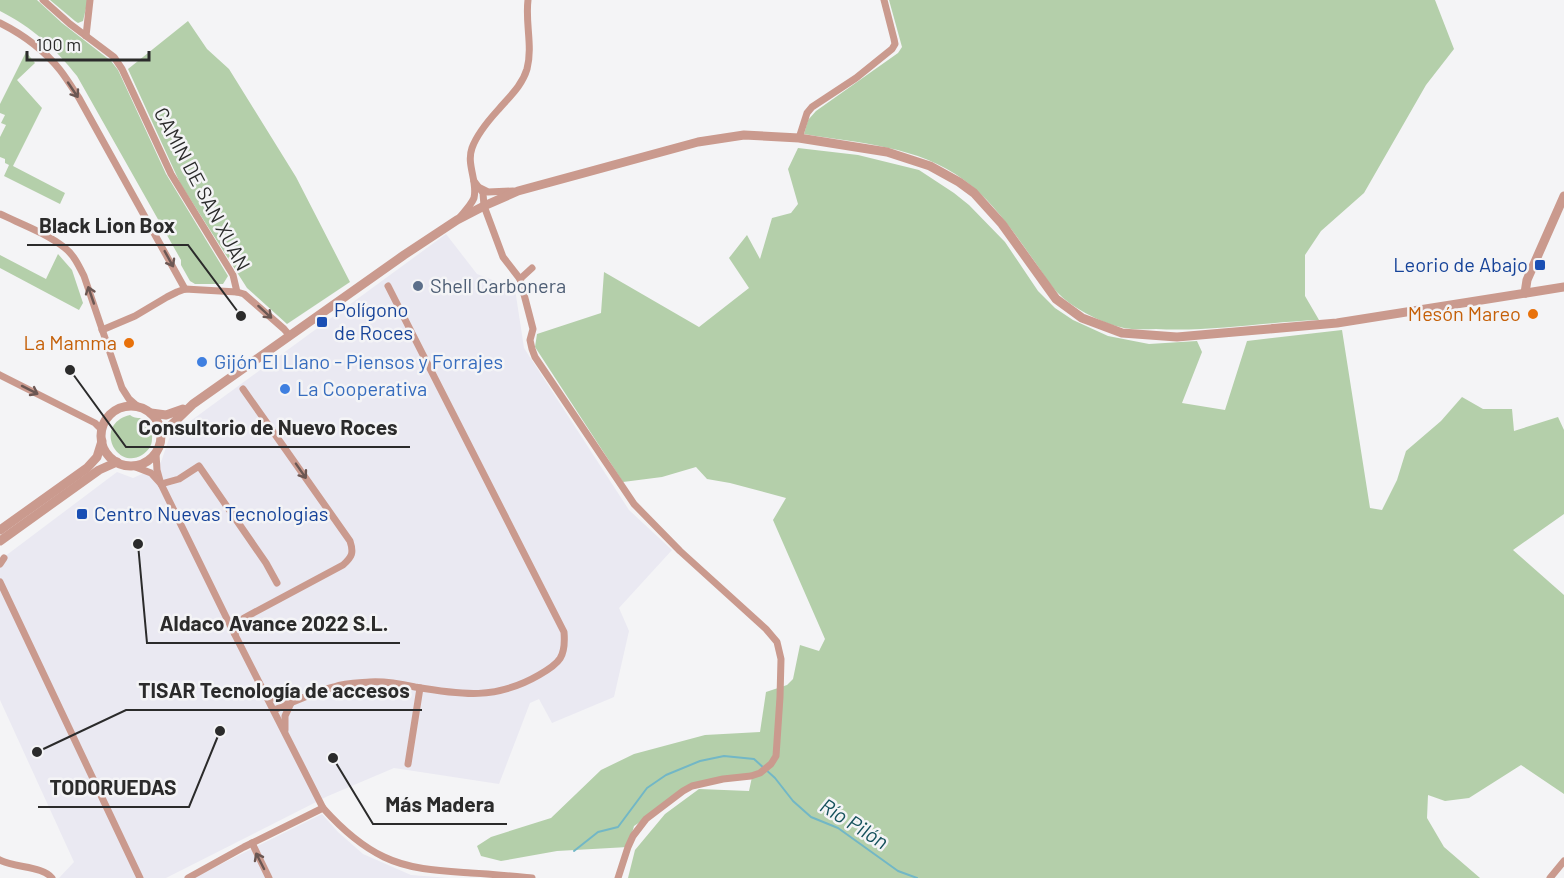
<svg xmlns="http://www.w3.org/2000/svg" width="1564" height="878" font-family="Barlow,sans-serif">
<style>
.built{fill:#eae9f2}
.green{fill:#b4cfaa}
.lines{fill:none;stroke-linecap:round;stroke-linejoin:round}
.stream{stroke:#72b7c6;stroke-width:2}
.minor{stroke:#ca9a8e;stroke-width:7}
.tertiary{stroke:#ca9a8e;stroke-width:9}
.oneway{stroke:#6b5753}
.transit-dot{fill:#1a4fb4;stroke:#f4f4f6;stroke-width:2}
.service-dot{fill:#5c6f8a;stroke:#f4f4f6;stroke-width:2}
.food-dot{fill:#e8710a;stroke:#f4f4f6;stroke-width:2}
.shop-dot{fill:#3f7fe0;stroke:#f4f4f6;stroke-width:2}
.labels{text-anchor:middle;stroke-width:5;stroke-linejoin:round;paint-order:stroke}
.street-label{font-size:20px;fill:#2b2b2b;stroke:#f4f4f6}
.transit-label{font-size:20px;fill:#164399;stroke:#f4f4f6;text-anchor:start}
.service-label{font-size:20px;fill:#4e5e75;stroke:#f4f4f6;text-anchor:start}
.food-label{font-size:20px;fill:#c56008;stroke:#f4f4f6;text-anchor:end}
.shop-label{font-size:20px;fill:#366cbe;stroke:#f4f4f6;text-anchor:start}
.water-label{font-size:21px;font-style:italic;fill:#15515c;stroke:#f4f4f6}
.leader{fill:none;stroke:#2b2b2b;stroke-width:2}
.callout-dot{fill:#2b2b2b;stroke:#f4f4f6;stroke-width:2}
.callout-label{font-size:21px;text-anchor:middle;font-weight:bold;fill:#2b2b2b;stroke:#f4f4f6;stroke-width:5;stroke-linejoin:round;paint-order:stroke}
</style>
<rect width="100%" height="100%" fill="#f4f4f6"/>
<g class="built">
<polygon points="446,234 477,274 515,289 524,348 629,510 672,550 619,608 629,631 614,697 552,723 539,699 530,703 499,784 394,768 328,796 166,878 59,878 74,862 0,700 0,560 117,472 133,478 153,469 161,462 170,436"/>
<polygon points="322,814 338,832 363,854 411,875 450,878 193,878"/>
</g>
<g class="green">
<path d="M0 0H37L62 23 111 61 118 70 166 174 228 276 223 284H195L190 281 181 265V260L77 76C54 47 33 28 0 11Z"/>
<polygon points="50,0 88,0 83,21 78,23 75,21"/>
<path d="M889 0H1435L1454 49 1426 85 1364 193 1321 231 1305 255V296L1319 320C1265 322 1210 332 1156 329 1146 329 1134 330 1124 328 1104 324 1074 309 1060 295 1050 286 1043 273 1035 262 1014 233 994 202 964 180 919 146 858 143 804 134L808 120 816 111 898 53 902 47Z"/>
<polygon points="188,21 207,49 229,69 296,177 350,282 287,324 247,288 180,183 128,69"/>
<polygon points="26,52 35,63 17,80 42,108 13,166 65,193 60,204 4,176 9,165 5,163 5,159 0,157 0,137 6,125 1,123 5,115 0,113 0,104"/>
<polygon points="798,148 858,155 919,170 954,193 969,205 1005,242 1038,291 1055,308 1073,320 1108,336 1149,344 1197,341 1202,352 1182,403 1225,410 1247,341 1342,330 1370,508 1382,510 1397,480 1406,451 1441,421 1462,397 1483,409 1512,409 1514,431 1558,417 1564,430 1564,514 1513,550 1564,595 1564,794 1521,765 1469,798 1445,801 1428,795 1427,818 1444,847 1480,878 628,878 635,850 665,814 699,789 749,791 752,777 698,784 634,826 628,847 557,851 501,861 481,856 477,846 491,837 551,818 601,770 634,754 705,735 760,732 766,692 787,685 793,679 800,645 819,651 825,639 773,520 786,498 730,483 707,479 696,467 662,477 623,482 535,347 537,334 601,313 604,272 699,327 749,288 729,258 747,235 760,259 772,218 791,213 798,204 788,169"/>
<polygon points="58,254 72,270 83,303 79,310 0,268 0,255 46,279"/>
<path d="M130 415C135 419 138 417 143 419 150 422 153 432 152 439 152 446 148 451 142 455 116 471 93 424 130 415Z"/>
</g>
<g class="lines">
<polyline class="stream" points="574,851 598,832 618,827 647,788 666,775 700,761 724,756 754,759 775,778 793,801 811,817 838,828 898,871 917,878"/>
<g class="minor">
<polyline points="43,0 70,24 114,57 122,69 171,174 233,275 237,292"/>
<path d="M0 23C22 34 44 50 60 70 67 79 73 89 79 98L185 289"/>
<polyline points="86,36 90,0"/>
<polyline points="799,138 807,113 812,107 856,78 892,49 895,44 894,39 884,0"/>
<polyline points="474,181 483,193 484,206 503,257 520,279 533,329 530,340 532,349 535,357 634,504 680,551 766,629 777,642 781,659 780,697 776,756 771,764 760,773 751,776 723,779 692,786 683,791 646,819 633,836 628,847 618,878"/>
<polyline points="480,188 488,192 513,191"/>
<path d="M0 214C21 224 46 233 65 248 74 255 79 266 84 276L122 388 129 399 137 406"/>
<path d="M460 217C465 211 471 205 474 198 478 181 466 165 472 148 477 134 488 121 498 110 509 97 522 86 527 69 533 46 525 23 528 0"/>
<polyline points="520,279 532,268"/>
<polyline points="102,330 135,316 167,297 177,292 185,289 237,292 244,294 284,329 290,336"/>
<polyline points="0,375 95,423 102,430"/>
<polyline points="156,454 157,470 160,481"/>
<path d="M133 466 151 473 161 484 230 625 323 808C340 827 361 846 384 857 411 870 442 871 471 873 491 874 511 876 532 878"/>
<polyline points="161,484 179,479 199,466 266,563 277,583"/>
<polyline points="0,564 4,558"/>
<polyline points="0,582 140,878"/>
<path d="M235 634 239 623 244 618 343 565C352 557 354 553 350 541L243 389"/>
<polyline points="266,694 279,701 291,703"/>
<path d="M274 710C294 702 313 692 334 687 345 683 358 683 370 682 385 681 401 684 415 687 462 695 496 700 539 675 560 663 566 657 564 632L388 286"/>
<polyline points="285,730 285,716 291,703"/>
<polyline points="408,764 420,688"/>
<polyline points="252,843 269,878"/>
<path d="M0 860C15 868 43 866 52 878"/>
<polyline points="188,878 244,847 323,808"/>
<polyline points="1550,878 1564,861"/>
</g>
<g class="tertiary">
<polyline points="1525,293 1527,280 1564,196"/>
<circle cx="131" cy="436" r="30"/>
<polyline points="151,413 166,415 183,409"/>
<polyline points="162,434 193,404 404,255 457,220 484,206 518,191 698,142 744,135 799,138 887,152 930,166 959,182 974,193 1002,224 1056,299 1082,318 1122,333 1177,337 1337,323 1564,287"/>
<polyline points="0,530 87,468 97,457 102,441"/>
<polyline points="0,541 99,470 117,462"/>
</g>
</g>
<defs><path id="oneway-shaft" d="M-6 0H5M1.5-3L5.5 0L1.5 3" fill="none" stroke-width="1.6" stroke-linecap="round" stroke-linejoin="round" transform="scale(1.5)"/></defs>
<g class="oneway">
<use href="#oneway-shaft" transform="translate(73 90) rotate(56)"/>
<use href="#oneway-shaft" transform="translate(169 259) rotate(61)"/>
<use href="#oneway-shaft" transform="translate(91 295) rotate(-109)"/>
<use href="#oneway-shaft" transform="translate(265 312) rotate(42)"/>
<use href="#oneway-shaft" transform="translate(30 390) rotate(27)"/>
<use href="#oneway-shaft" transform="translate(301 471) rotate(55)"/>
<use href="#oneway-shaft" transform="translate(260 861) rotate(-117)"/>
</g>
<g class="transit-dot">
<rect x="1534" y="259" width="12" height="12" rx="3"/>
<rect x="316" y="316" width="12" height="12" rx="3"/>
<rect x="76" y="508" width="12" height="12" rx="3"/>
</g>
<circle class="service-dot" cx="418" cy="286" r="6"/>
<g class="food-dot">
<circle cx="1533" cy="314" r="6"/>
<circle cx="129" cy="343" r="6"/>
</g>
<g class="shop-dot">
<circle cx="202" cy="362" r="6"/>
<circle cx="285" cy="389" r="6"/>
</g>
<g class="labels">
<g class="street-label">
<text transform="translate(202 189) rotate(62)" y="7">CAMIN DE SAN XUAN</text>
</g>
<g class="transit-label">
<text x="1528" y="272" text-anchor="end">Leorio de Abajo</text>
<text x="334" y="317">Polígono<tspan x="334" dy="23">de Roces</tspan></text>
<text x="94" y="521">Centro Nuevas Tecnologias</text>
</g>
<g class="service-label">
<text x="430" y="293">Shell Carbonera</text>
</g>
<g class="food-label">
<text x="1521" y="321">Mesón Mareo</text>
<text x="117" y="350">La Mamma</text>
</g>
<g class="shop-label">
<text x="214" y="369">Gijón El Llano - Piensos y Forrajes</text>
<text x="297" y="396">La Cooperativa</text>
</g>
<g class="water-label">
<text transform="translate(854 824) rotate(32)" y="7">Río Pilón</text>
</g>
</g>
<path class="leader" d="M241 316L188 245H27M70 370L126 447H410M138 544L147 643H400M37 752L126 710H422M220 731L189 807H38M333 758L373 824H507"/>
<g class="callout-dot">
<circle cx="241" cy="316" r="6"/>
<circle cx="70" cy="370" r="6"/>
<circle cx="138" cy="544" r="6"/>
<circle cx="37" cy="752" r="6"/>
<circle cx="220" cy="731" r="6"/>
<circle cx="333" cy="758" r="6"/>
</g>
<g class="callout-label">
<text x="107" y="233">Black Lion Box</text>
<text x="268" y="435">Consultorio de Nuevo Roces</text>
<text x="274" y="631">Aldaco Avance 2022 S.L.</text>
<text x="274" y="698">TISAR Tecnología de accesos</text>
<text x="113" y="795">TODORUEDAS</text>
<text x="440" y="812">Más Madera</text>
</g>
<path d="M27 51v9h122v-9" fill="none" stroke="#2b2b2b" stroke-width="3"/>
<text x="36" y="51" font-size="18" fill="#2b2b2b" stroke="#f4f4f6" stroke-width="4.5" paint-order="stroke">100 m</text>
</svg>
